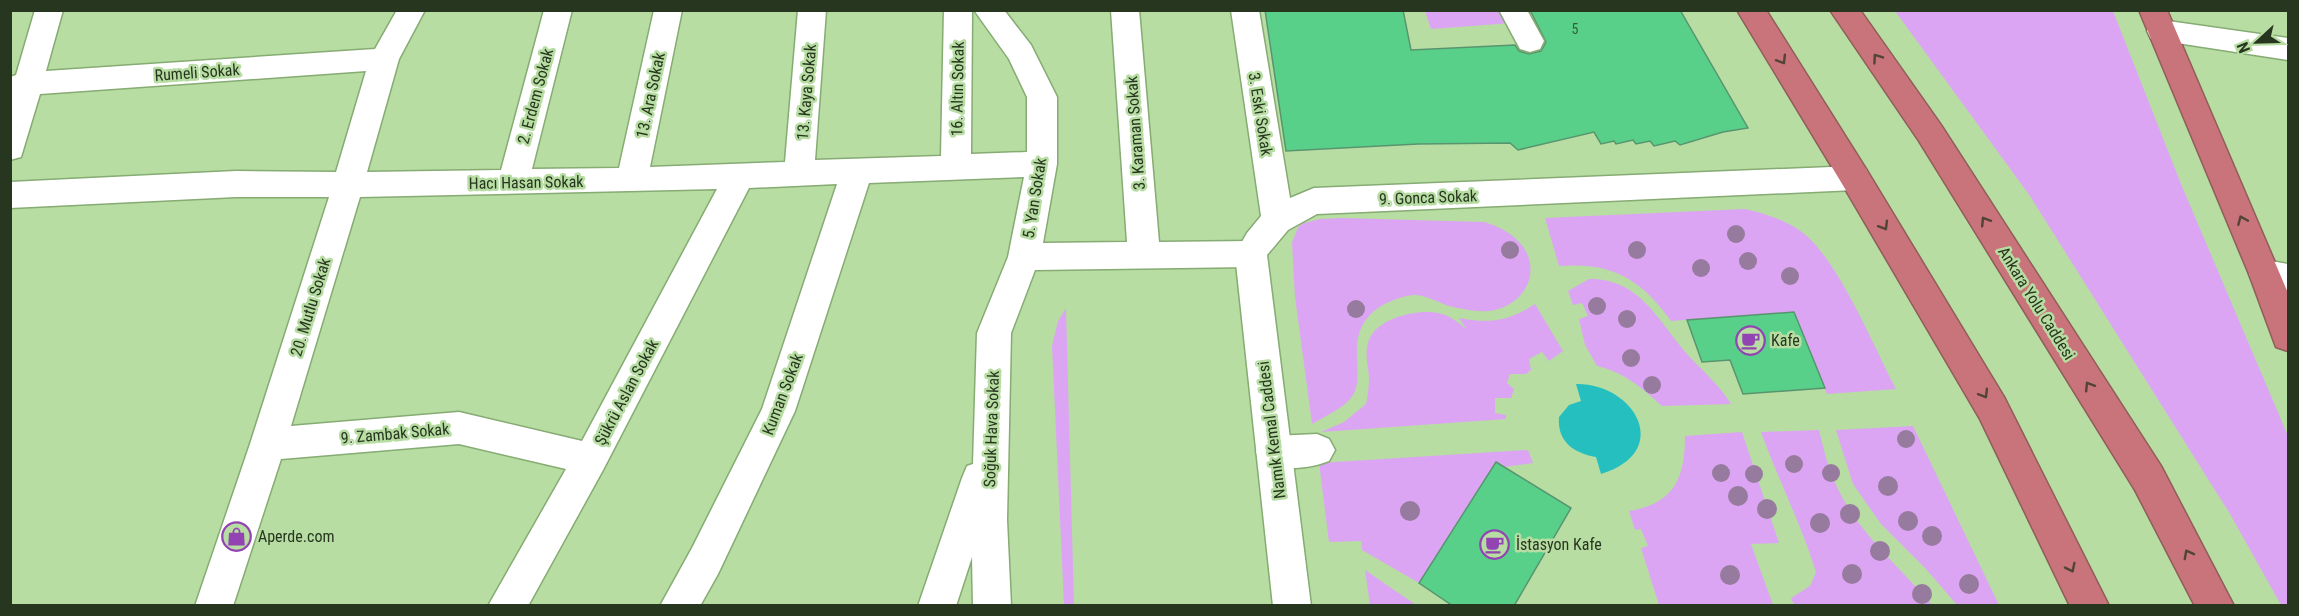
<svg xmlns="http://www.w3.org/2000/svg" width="2299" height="616" font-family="'Roboto Condensed',sans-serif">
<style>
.green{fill:#dca5f4}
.water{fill:#25bfbf}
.building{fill:#58d08a;stroke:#58956e;stroke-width:1.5}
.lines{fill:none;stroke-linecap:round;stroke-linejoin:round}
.street-casing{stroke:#86ab73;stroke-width:3}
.secondary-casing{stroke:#86ab73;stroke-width:3}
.highway-casing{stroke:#905e5a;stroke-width:3}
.street{fill:#fff;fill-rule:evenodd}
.secondary{fill:#fff;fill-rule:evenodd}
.highway{fill:#c9737a;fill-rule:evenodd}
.tree{fill:#967b9e}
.oneway{stroke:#504536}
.labels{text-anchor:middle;stroke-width:5;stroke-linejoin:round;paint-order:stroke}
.number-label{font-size:14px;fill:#335c3a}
.street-label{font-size:16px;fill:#27361f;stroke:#b7dda3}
.poi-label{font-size:16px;fill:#27361f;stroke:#b7dda3;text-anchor:start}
</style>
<rect width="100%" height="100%" fill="#b7dda3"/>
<g class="green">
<polygon points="1425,11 1505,11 1512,23 1431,29"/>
<polygon points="1895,11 2113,11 2181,184 2288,436 2288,605 2281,605 2230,514 2030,196"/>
<path d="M1745 209C1767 214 1792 222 1808 237 1842 269 1874 347 1896 389L1827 394 1794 312 1671 321C1641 279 1612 262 1559 266L1545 218Z"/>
<path d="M1342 218 1484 222C1497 226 1509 231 1519 242 1545 270 1524 307 1489 311 1477 312 1461 309 1449 306 1437 302 1426 295 1414 295 1401 296 1381 304 1372 313 1344 339 1366 373 1353 395 1345 408 1325 416 1312 424L1295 297 1292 243 1298 227 1304 223 1320 219Z"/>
<path d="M1589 279C1640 278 1658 321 1688 355 1703 371 1719 385 1731 404L1662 406C1642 388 1624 372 1597 366L1585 345 1579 319 1588 316 1582 303 1573 305 1568 291Z"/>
<path d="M1535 304 1563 351 1549 361 1542 352 1529 359 1531 370 1526 374H1510L1507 383 1514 389 1511 398H1495V413L1506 415V419L1321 432 1344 422 1366 404C1368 395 1369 386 1369 377 1368 363 1364 354 1369 340 1377 318 1417 309 1438 313 1449 315 1458 322 1466 329L1459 318C1490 324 1509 321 1535 304Z"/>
<polygon points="1066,308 1074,605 1074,606 1064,605 1052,346 1058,321"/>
<polygon points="1913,426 1999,605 1957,605 1926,569 1881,524 1853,484 1836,430"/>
<path d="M1819 430C1824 450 1828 469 1837 487 1859 534 1900 567 1932 605H1794L1791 598 1810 586 1816 572C1801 524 1778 479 1761 432Z"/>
<path d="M1742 432 1779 543 1751 544 1773 605H1659L1641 548 1648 546 1641 529 1635 530 1629 511C1674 504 1685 478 1685 436Z"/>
<polygon points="1528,450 1533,463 1504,467 1494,465 1419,583 1362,550 1361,541 1329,542 1319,463"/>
<polygon points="1365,570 1416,605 1370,605"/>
</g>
<path class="water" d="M1576 384C1635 383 1674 452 1601 474L1596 457C1574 453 1557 442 1559 417L1569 405 1581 401Z"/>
<g class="building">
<polygon points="1265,10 1403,10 1411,50 1515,45 1519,51 1529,54 1541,51 1546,42 1530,10 1680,10 1748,128 1723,132 1680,145 1675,141 1654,146 1650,141 1636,144 1633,140 1616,144 1614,141 1601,144 1594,132 1518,150 1510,143 1418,144 1286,151"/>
<polygon points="1794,312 1825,388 1743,394 1730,360 1702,362 1687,320"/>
<polygon points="1496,462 1571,508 1514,606 1453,606 1419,583"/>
</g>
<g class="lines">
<defs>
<g id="street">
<path d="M35 10H63L46 71 375 49 397 10H425L399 59 367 172 501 170 544 10H572L532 169 619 168 654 10H682L650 167 785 162 798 10H826L815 160 941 156 944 10H972L971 154 1027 152V97L1009 59 974 10H1004L1031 45 1057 97V164L1043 243 1127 242 1111 10H1139L1159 242 1251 241 1262 244 1267 254 1262 264 1251 267 1035 270 1011 333 1007 520 1011 606H973L972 557 956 606H918L962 478 967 466 973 464 977 333 1008 257 1024 177 869 183 795 411 718 574 700 606H660L692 548 762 409 837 184 749 188 603 470 528 606H488L566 469 459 444 281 459 233 606H195L250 444 329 197H236L10 208V182L236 171 336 172 366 71 40 94 21 157 10 160V77L16 75ZM717 189 582 441 459 412 291 426 360 197Z"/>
<polygon points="1499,10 1527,10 1544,41 1540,49 1530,52 1520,49"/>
<polygon points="2161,20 2288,38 2288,60 2151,39 2147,31 2151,23"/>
<polygon points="2265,260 2288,264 2288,292 2254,284 2249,274 2254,264"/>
<path d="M1317 434 1329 439 1335 450 1329 461C1309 469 1282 471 1262 463L1256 452 1262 441 1274 436Z"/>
</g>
<polygon id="secondary" points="1231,10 1259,10 1290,198 1314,188 1855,166 1866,169 1870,178 1866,187 1855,190 1317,214 1288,230 1267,255 1311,606 1273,606 1235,254 1247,233 1261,216"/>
<g id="highway">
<polygon points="1737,10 1766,10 1866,169 2004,397 2109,606 2070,606 1980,419 1844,187"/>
<polygon points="1830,10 1860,10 1941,125 2161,466 2234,606 2195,606 2135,490 1919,141"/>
<polygon points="2139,10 2167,10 2288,293 2288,351 2276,347 2249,274"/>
</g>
</defs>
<use href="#street" class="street-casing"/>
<use href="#secondary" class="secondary-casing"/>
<use href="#highway" class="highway-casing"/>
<use href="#street" class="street"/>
<use href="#secondary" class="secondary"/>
<use href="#highway" class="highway"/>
</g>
<g class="tree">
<circle cx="1736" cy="234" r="9"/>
<circle cx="1510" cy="250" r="9"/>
<circle cx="1637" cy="250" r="9"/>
<circle cx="1748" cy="261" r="9"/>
<circle cx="1701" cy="268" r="9"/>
<circle cx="1790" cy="276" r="9"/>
<circle cx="1597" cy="306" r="9"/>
<circle cx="1356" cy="309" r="9"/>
<circle cx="1627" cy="319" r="9"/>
<circle cx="1631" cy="358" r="9"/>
<circle cx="1652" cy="385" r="9"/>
<circle cx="1906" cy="439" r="9"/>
<circle cx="1794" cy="464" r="9"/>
<circle cx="1721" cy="473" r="9"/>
<circle cx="1831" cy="473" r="9"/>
<circle cx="1754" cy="474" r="9"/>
<circle cx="1888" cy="486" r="10"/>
<circle cx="1738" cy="496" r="10"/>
<circle cx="1767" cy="509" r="10"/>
<circle cx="1410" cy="511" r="10"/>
<circle cx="1850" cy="514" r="10"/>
<circle cx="1908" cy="521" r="10"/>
<circle cx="1820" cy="523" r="10"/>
<circle cx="1932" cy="536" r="10"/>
<circle cx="1880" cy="551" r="10"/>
<circle cx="1852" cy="574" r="10"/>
<circle cx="1730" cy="575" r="10"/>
<circle cx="1969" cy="584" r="10"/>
<circle cx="1922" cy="594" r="10"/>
</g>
<defs><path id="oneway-chevron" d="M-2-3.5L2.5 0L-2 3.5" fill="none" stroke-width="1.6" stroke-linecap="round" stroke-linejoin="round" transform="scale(1.5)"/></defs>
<g class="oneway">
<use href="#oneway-chevron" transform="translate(1877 58) rotate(-125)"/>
<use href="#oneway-chevron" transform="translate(1782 60) rotate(58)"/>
<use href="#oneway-chevron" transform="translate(2242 220) rotate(-113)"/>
<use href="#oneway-chevron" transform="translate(1985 221) rotate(-122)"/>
<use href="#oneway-chevron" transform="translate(1884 226) rotate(59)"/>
<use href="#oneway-chevron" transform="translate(2089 386) rotate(-122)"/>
<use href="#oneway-chevron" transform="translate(1984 394) rotate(59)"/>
<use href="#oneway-chevron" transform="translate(2188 554) rotate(-118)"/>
<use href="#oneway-chevron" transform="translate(2071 568) rotate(64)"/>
</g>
<defs>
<symbol id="cafe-ring" viewBox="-11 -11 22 22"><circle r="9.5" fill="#b7dda3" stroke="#9344b3" stroke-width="1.5"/><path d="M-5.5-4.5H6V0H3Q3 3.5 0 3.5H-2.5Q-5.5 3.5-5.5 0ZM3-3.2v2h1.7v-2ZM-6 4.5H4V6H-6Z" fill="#9344b3"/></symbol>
<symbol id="shop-ring" viewBox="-11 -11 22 22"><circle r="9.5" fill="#b7dda3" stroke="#9344b3" stroke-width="1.5"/><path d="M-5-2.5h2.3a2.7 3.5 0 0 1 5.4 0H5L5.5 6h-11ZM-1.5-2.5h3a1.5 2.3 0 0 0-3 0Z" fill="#9344b3"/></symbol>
</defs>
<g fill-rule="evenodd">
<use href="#cafe-ring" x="1734" y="324" width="33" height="33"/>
<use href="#shop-ring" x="220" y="520" width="33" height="33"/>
<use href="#cafe-ring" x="1478" y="528" width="33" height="33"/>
</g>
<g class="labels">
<g class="number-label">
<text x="1575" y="34">5</text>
</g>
<g class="street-label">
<text transform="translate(197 72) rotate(-4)" y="6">Rumeli Sokak</text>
<text transform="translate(957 89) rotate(-89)" y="6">16. Altın Sokak</text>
<text transform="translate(806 92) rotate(-85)" y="6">13. Kaya Sokak</text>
<text transform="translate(650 95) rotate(-78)" y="6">13. Ara Sokak</text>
<text transform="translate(535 96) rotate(-75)" y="6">2. Erdem Sokak</text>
<text transform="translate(1261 114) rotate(81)" y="6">3. Eski Sokak</text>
<text transform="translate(1135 133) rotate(-94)" y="6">3. Karaman Sokak</text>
<text transform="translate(526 182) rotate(-1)" y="6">Hacı Hasan Sokak</text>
<text transform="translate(1428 197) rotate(-2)" y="6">9. Gonca Sokak</text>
<text transform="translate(1034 198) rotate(-81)" y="6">5. Yan Sokak</text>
<text transform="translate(2037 303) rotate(58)" y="6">Ankara Yolu Caddesi</text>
<text transform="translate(310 307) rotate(-73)" y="6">20. Mutlu Sokak</text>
<text transform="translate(626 392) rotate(-62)" y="6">Şükrü Aslan Sokak</text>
<text transform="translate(782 394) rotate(-69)" y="6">Kuman Sokak</text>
<text transform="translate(991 429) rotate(-88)" y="6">Soğuk Hava Sokak</text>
<text transform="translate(1271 430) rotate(-97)" y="6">Namık Kemal Caddesi</text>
<text transform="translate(395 433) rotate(-5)" y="6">9. Zambak Sokak</text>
</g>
<g class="poi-label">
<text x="1771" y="346">Kafe</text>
<text x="258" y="542">Aperde.com</text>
<text x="1516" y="550">İstasyon Kafe</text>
</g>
</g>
<rect width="2299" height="616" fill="none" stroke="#27361f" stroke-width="24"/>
<g transform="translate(2257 42) rotate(248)" stroke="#b7dda3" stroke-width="4.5" paint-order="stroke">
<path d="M0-4.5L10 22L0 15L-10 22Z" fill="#27361f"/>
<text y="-9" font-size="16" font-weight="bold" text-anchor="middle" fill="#27361f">N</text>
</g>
</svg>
